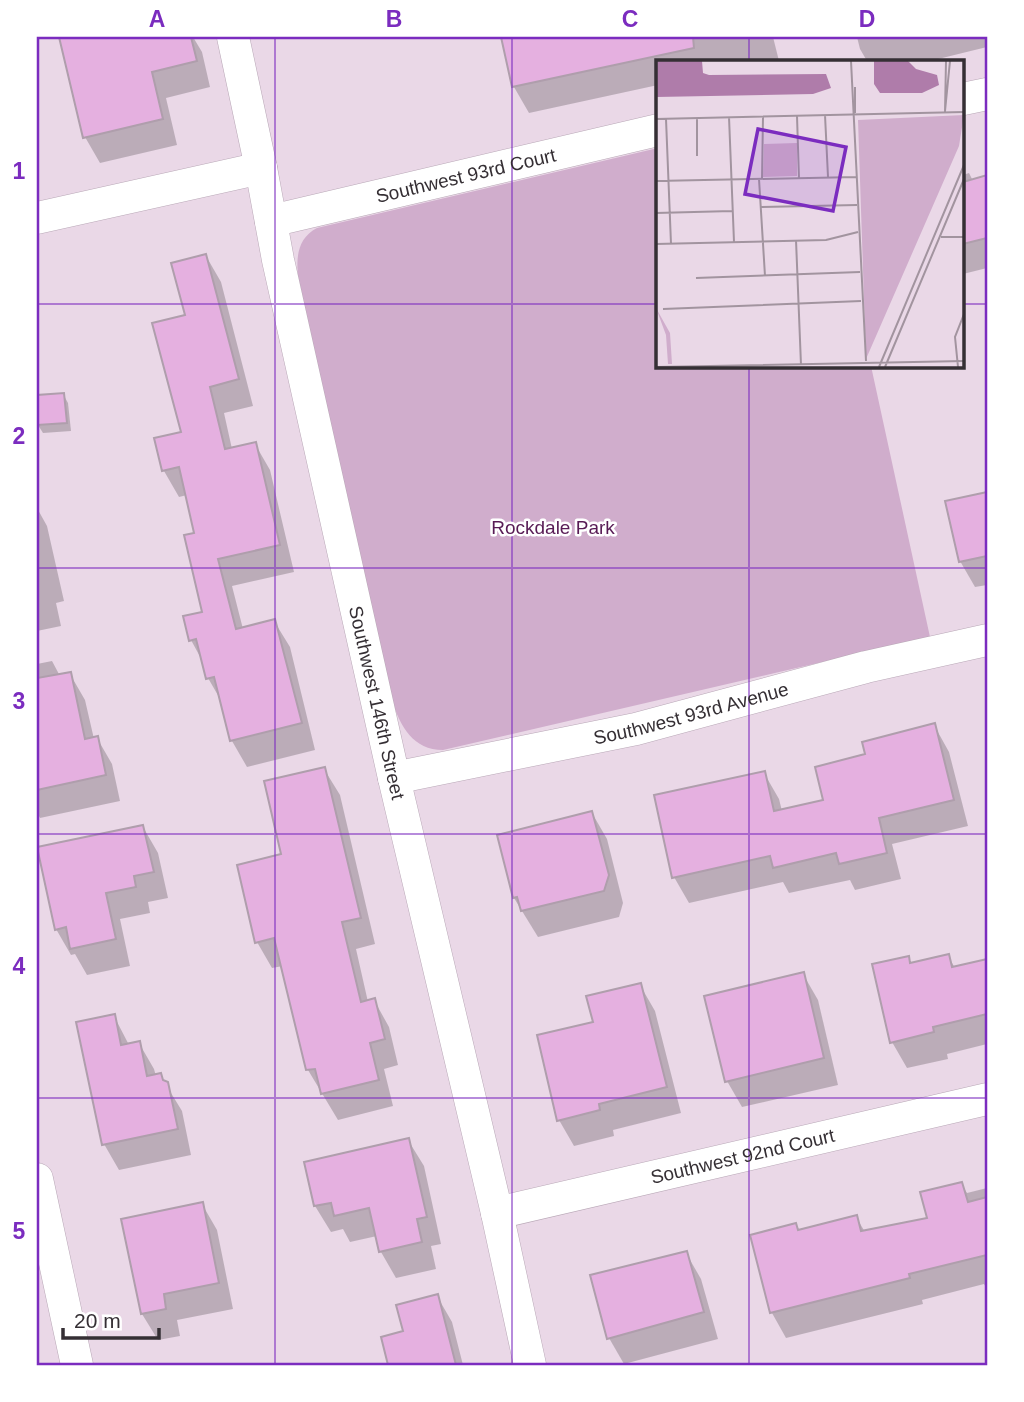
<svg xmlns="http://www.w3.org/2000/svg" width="1024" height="1402" font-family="Arial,sans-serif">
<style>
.green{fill:#d0adcc}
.shadow{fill:#0003}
.building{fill:#e5b0e0;stroke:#af9eac;stroke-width:2}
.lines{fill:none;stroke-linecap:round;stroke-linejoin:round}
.minor-casing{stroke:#b9a8b7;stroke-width:33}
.minor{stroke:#fff;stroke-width:32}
.grid{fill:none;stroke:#7b2cbf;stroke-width:2;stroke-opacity:0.55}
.labels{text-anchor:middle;stroke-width:5;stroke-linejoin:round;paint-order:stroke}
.street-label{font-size:19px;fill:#352f34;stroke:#fff}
.park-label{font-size:19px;fill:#581b55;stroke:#fff}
.inset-road{fill:none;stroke:#a2949f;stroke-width:2}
.view{fill:#7b2cbf;fill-opacity:0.15;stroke:#7b2cbf;stroke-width:3.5}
.inset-edge{fill:none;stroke:#352f34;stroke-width:3.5}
.neatline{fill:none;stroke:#7b2cbf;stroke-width:2.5}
.grid-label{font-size:23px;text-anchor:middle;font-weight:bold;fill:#7b2cbf}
</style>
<rect width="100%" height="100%" fill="#ead8e7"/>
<path class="green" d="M658 148V366H871L930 637 443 750C413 750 401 727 392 701L298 276C296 256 298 238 317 228Z"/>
<g class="shadow">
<polygon points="61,37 193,37 202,52 210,87 166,98 177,145 100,163 85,137"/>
<polygon points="510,37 773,37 779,61 658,61 658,85 529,113 514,87 503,38"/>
<polygon points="857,37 987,37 987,47 930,61 867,61 860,49"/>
<polygon points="969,173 973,181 987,177 987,268 963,274 963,175"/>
<polygon points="206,256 221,282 253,406 224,413 232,449 255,444 270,470 294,572 232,586 243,629 274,621 290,647 315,750 247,767 232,741 223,704 208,678 204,664 191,640 204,613 196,534 187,495 179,497 164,471 183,433 187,316"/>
<polygon points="63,394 68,403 71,431 43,433 38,425 37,397"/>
<polygon points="987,494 987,585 975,587 960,561 947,503"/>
<polygon points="37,508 47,526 64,601 56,603 61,626 37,631"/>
<polygon points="52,661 60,676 70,674 85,700 94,739 97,738 112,764 120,801 40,818 37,812 37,664"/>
<polygon points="934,725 949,752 968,826 892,844 901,879 855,890 850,880 789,893 783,882 689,903 674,877 764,773 779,799 782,811 825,802 867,756"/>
<polygon points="324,769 340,795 375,944 356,949 368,1002 374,1000 389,1027 398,1065 384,1069 393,1106 338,1120 308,1070 283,966 272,968 257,942 283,855"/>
<polygon points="592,813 607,839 623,903 619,917 538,937 514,898"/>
<polygon points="143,827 158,853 168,898 148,902 150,913 120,919 130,966 87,975 75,954 71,955 56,929"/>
<polygon points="948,956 955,968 986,961 987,963 987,1044 947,1054 948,1059 907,1068 892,1042 908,958 912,965"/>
<polygon points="803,974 818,1000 838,1085 742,1107 727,1081"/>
<polygon points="640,985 655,1011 681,1113 613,1130 614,1136 574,1146 559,1120"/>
<polygon points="114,1016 129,1045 139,1043 154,1069 156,1076 160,1075 182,1111 191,1155 119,1170 104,1144"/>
<polygon points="408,1140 424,1166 441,1244 431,1246 436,1269 396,1278 381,1252 377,1236 350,1242 343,1229 331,1232 315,1206"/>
<polygon points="961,1184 967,1193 987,1188 987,1289 984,1284 922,1300 923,1304 786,1338 772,1313 796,1225 799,1231 856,1217 865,1232 929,1219"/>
<polygon points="202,1204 217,1230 233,1309 177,1320 180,1336 158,1340 142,1314 123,1220"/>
<polygon points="686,1253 701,1279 718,1339 624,1364 609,1338"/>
<polygon points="437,1296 452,1322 463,1365 390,1365 383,1338 405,1333"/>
</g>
<g class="building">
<polygon points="59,37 191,37 197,61 152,72 163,119 83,138"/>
<polygon points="501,37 693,37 694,48 512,87"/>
<polygon points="987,175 987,238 963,244 963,182"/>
<polygon points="206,254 239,379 210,387 225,449 256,442 280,545 218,559 236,629 275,619 302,723 230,741 214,677 206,679 196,639 189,641 183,616 202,612 184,535 194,533 179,467 162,471 154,438 181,432 152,323 185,315 171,263"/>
<polygon points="64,393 67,423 37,425 37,395"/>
<polygon points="987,492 987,556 959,562 945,501"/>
<polygon points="71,672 85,739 98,736 106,775 37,790 37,678"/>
<polygon points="935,723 954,800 879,818 887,853 839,864 836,853 773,868 770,856 672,878 654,795 765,771 774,811 823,800 815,767 865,754 862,742"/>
<polygon points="325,767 361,918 342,922 361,1002 375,998 385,1039 370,1043 379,1080 321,1094 315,1069 306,1070 274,938 255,943 237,865 281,854 264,781"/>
<polygon points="592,811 609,875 604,891 521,911 517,897 513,898 497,835"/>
<polygon points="143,825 154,872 134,876 136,887 106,893 116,939 70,949 66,927 55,930 37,847"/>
<polygon points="949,954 952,967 987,959 987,1014 933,1027 934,1032 890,1043 872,964 909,956 910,963"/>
<polygon points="804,972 824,1058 725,1082 704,996"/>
<polygon points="641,983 667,1087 599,1104 600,1110 557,1121 537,1035 593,1022 586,996"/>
<polygon points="115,1014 121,1045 140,1041 147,1076 161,1073 163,1080 168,1082 178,1129 102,1145 76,1022"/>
<polygon points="409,1138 427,1217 417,1219 422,1242 379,1252 369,1208 334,1216 331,1203 314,1206 304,1162"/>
<polygon points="962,1182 968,1202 987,1197 987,1255 909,1274 910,1278 770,1313 750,1235 796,1223 798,1230 857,1215 861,1231 927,1218 920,1192"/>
<polygon points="203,1202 219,1283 164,1294 166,1309 141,1314 121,1219"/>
<polygon points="687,1251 704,1312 607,1339 590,1275"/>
<polygon points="438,1294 456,1365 388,1365 381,1337 403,1331 396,1305"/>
</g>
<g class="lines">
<defs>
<g id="minor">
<path id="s1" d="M233 37 261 168 278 260 394 778 497 1213 530 1365"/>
<polyline points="963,99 987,94"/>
<polyline points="37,218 261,168"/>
<path id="s2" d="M271 221 658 130"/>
<path id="s3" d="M394 778 636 729 866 667 987 640"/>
<polyline points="37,1179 77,1365"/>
<path id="s4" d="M497 1213 987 1099"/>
</g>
</defs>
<use href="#minor" class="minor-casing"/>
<use href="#minor" class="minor"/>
</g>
<path class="grid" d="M275 37V1365M512 37V1365M749 37V61M37 304H658M963 304H987M749 366V1365M37 568H987M37 834H987M37 1098H987"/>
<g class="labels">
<g class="street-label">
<text dy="7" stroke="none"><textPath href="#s2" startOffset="200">Southwest 93rd Court</textPath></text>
<text dy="7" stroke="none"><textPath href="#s1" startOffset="681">Southwest 146th Street</textPath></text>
<text dy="7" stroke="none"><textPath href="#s3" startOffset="304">Southwest 93rd Avenue</textPath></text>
<text dy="7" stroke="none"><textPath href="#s4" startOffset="252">Southwest 92nd Court</textPath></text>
</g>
<g class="park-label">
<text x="553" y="534">Rockdale Park</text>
</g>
</g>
<g transform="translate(656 60)">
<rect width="308" height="308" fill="#ead8e7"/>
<path d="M308 55 303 86 210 299 202 60ZM141 83V116L107 117 108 84ZM0 248 14 273 16 304H12L10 275Z" fill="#d0adcc"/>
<path d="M0 1H46L47 13 53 15 170 14 175 28 157 34 0 37ZM218 1H252L260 9 281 15 283 25 266 33H224L218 24Z" fill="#af7caa"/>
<path class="inset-road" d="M195 1 210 301M289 51 294 1M289 52 290 1M199 53V27M169 55 172 117M141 56 143 119M73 57 78 182M0 59 308 52M10 59 15 184M41 96V58M103 119 109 216M106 119 107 57M0 121 200 117M104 147 201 145M0 153 76 151M285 177H308M140 180 145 305M0 184 170 180 202 172M40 218 204 212M7 249 205 241M0 307 308 301M223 307 308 105M229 307 308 119M302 307 299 277 308 254"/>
<path class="view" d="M102 69 190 87 177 151 89 134Z"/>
<rect width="308" height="308" class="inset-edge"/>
</g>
<rect width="1024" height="1402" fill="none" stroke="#ffffff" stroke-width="77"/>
<path d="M63 1328v10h96v-10" fill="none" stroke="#352f34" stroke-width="3.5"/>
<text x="74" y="1328" font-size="21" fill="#352f34" stroke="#ffffff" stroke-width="5" paint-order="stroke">20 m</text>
<rect x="38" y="38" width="948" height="1326" class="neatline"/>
<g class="grid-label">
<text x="157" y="27">A</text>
<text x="394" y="27">B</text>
<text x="630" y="27">C</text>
<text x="867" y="27">D</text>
<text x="19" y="179">1</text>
<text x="19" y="444">2</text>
<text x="19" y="709">3</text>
<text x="19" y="974">4</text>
<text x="19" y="1239">5</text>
</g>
</svg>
